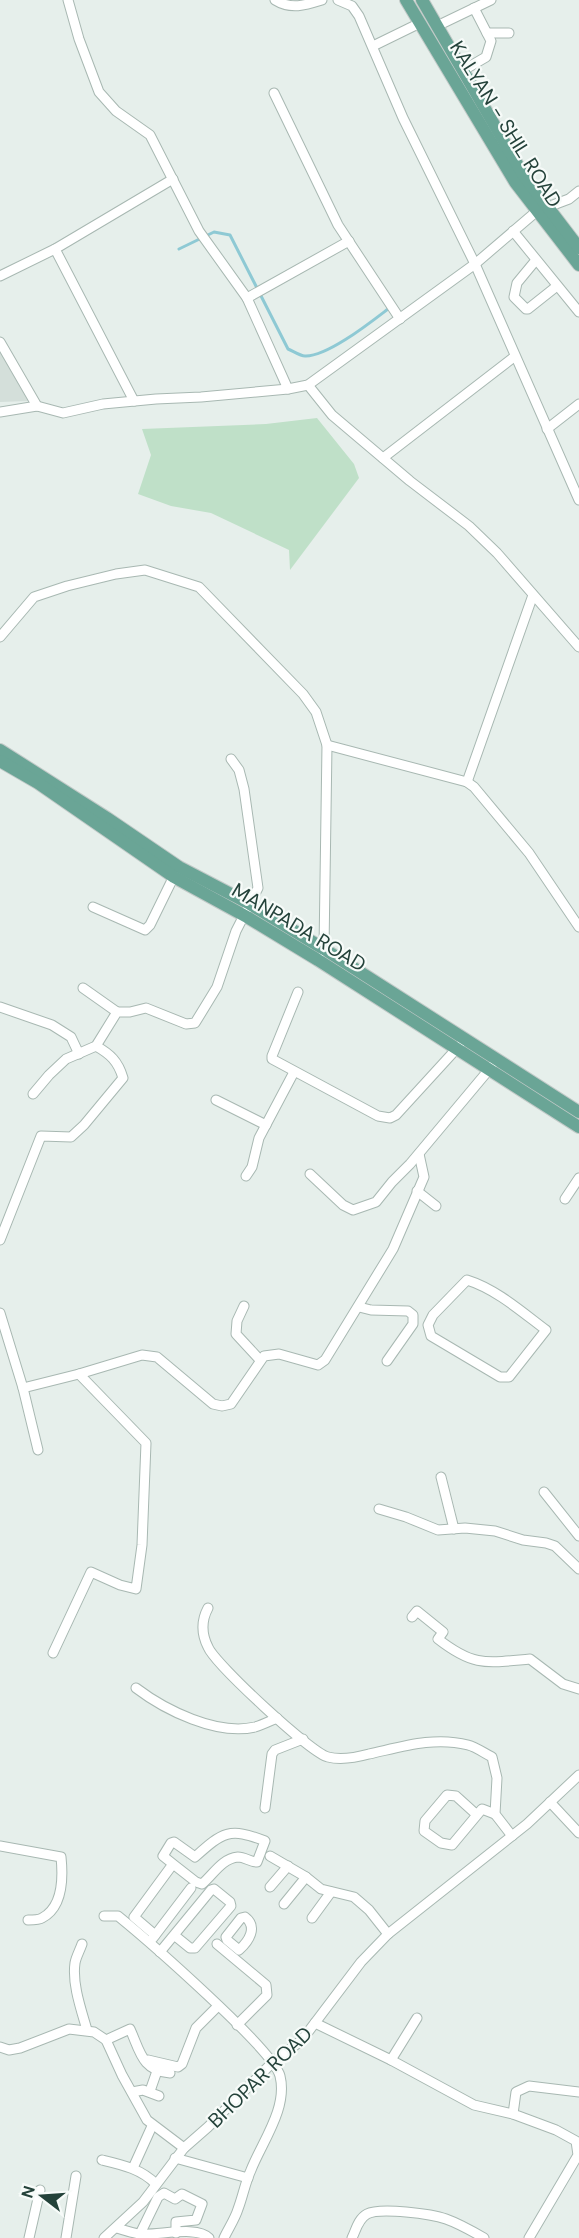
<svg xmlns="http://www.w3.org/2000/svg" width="579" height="2238" font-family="'DM Sans',sans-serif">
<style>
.built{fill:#d4dfda}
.green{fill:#bfe0c8}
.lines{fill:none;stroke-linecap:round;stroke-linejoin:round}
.stream{stroke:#8ec9d4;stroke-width:3}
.minor-casing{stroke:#a8b8b2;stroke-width:11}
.major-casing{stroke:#c2cac8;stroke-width:14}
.minor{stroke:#fff;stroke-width:9}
.major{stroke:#6aa596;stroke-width:12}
.labels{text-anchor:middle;stroke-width:4.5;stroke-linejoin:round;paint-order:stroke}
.street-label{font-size:20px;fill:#24423a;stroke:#f7fbf9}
</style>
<rect width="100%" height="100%" fill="#e6efeb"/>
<polygon class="built" points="0,352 28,401 0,402"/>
<polygon class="green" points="317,418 354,464 359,478 290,570 289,550 211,513 171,506 138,494 151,455 142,429 266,424"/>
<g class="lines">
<path class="stream" d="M179 249 214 232 230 235 288 349C293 351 300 356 305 356 327 357 371 322 388 309"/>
<defs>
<g id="minor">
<polyline points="68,0 79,39 99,92 116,111 150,135 199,231 247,298 288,389"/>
<path d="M275 0C291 10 306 5 322 0"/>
<polyline points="338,0 352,6 359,16 403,118 475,264 579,500"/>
<polyline points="437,26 491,0"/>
<polyline points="487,33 509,33"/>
<polyline points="373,46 420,23"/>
<polyline points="462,71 486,57 491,41 474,8"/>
<polyline points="274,93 338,225 400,319"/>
<polyline points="513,231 579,312"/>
<polyline points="55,249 173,179"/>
<polyline points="536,260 517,283 514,297 526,309 528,309 557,286"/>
<polyline points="0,276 55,249 134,401"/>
<polyline points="247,298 349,241"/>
<polyline points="0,342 37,406"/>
<polyline points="308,385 332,415 410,481 469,526 497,553 579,647"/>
<polyline points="0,412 37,406 63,413 103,404 156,399 201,397 288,389 308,385 475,264 537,211 569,199 579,191"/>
<polyline points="547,429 579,404"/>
<polyline points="383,458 514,357"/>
<polyline points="0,637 34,597 67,586 116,574 145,570 199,587 303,694 316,712 327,745 324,949 323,952"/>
<polyline points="327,745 467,782 533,595"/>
<polyline points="467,782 474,787 529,853 579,927"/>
<polyline points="93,907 145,930 150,925 176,872"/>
<polyline points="83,988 117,1012"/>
<polyline points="298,992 272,1056 272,1059 378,1116 390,1118 396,1115 460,1045"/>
<polyline points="0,1007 52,1025 71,1037 79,1054"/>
<polyline points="33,1094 49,1075 66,1059 96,1046 117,1012 130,1012 146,1008 186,1024 195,1023 217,987 236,931 258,888 244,789 239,770 231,759"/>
<polyline points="216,1100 266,1125"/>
<polyline points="310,1174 343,1205 353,1210 376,1202 392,1182 410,1164 492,1066"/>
<polyline points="246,1176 252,1167 259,1138 294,1072"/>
<polyline points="417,1191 436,1206"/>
<polyline points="565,1199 579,1178"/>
<path d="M0 1240 41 1136 71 1137 84 1125 123 1078C118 1061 110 1054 96 1046"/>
<path d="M467 1280C496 1289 522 1312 546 1330L509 1377H500L431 1336 428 1325 433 1315Z"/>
<polyline points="244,1306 237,1321 236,1334 260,1360"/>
<polyline points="359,1307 371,1310 408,1311 413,1315 413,1324 387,1361"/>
<polyline points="0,1313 23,1388 79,1374 142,1355 157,1357 213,1404 222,1406 231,1404 264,1356 279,1354 318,1365 325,1360 393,1249 424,1177 419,1154"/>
<polyline points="23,1388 38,1450"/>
<polyline points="441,1477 454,1529"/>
<polyline points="544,1492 579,1536"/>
<polyline points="379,1509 406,1517 438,1530 465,1528 495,1531 523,1540 546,1543 555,1546 579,1569"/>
<path d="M208 1608C201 1621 201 1633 208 1647 215 1664 311 1753 328 1757 340 1760 358 1757 369 1754 401 1747 434 1736 468 1745 476 1747 484 1753 492 1757L497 1778 495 1814 512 1836"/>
<path d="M412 1617 417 1611 443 1632 438 1639C474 1667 486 1663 530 1659L563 1684 579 1689"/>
<polyline points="53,1653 91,1572 120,1585 136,1589 142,1545 146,1443 79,1374"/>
<path d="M136 1688C165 1710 217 1736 255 1727 262 1725 270 1721 277 1718"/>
<polyline points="550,1802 579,1833"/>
<polyline points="265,1808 272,1754 275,1750 303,1739"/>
<polyline points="477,1815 456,1796 447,1795 425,1821 424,1831 441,1843 452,1845 482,1809 495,1814"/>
<path d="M0 1846 61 1857C63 1876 63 1907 42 1918 39 1920 32 1920 28 1920"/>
<polyline points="270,1856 306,1877 321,1889 354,1897 369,1910 388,1934"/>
<polyline points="270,1887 288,1866"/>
<polyline points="284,1904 306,1877"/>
<path d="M104 1916H118C145 1938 274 2050 280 2076 288 2108 262 2142 251 2170 245 2183 243 2196 238 2209 235 2219 228 2229 224 2238"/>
<path d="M245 1917C258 1927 249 1941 239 1950L227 1940 226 1937 241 1918Z"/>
<polyline points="312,1918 331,1892"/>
<path d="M155 1935 134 1917 173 1864 163 1856 171 1843 174 1842 195 1857C223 1832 229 1827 265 1841L257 1862C250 1862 245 1857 238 1857 221 1859 214 1874 202 1884L196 1882 173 1864"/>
<polyline points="153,1938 191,1888"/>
<path d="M82 1944C80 1950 76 1957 75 1963 72 1984 81 2009 87 2030"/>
<polyline points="217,1944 266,1985 267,1995 237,2025"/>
<polyline points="160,1952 211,1890 214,1889 230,1902 231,1906 195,1948 190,1948 174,1935"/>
<polyline points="315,2023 391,2060 474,2105 513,2114"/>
<path d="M106 2040 130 2029C140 2051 142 2071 170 2073"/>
<polyline points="0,2047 9,2050 20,2048 69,2029 94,2032 106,2040 122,2075 147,2120 184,2148"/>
<polyline points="148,2060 178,2067 182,2064 196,2028 218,2006"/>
<polyline points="391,2060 417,2018"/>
<polyline points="150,2091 157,2071"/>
<polyline points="132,2092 143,2090 159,2096"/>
<polyline points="175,2158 248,2178"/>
<path d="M102 2160C123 2165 141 2169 156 2184"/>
<polyline points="133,2168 152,2126"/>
<path d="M117 2228C124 2230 132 2233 140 2234 157 2236 197 2225 209 2238"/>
<polyline points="140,2234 158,2197 164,2193 175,2199 182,2194 202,2204 196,2220 176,2222 176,2233"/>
<polyline points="29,2238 40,2190"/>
<polyline points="66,2238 76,2176"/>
<polyline points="104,2238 143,2202 184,2148 208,2127 273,2062 302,2040 361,1962 388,1934 527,1824 579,1775"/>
<path d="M352 2238C356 2230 358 2219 367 2214 380 2207 432 2214 446 2219 460 2224 472 2231 484 2238"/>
<polyline points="529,2238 578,2155 576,2141 556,2130 513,2114 516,2092 529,2086 579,2092"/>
</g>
<g id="major">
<polyline points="406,0 515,182 579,265"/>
<polyline points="422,0 524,176 579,248"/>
<polyline points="0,750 107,818 179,867 250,904 324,949 579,1112"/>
<polyline points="0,761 38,783 174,877 247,917 318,960 579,1127"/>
</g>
</defs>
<use href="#minor" class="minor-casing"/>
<use href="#major" class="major-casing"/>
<use href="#minor" class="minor"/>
<use href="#major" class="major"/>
</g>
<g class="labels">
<g class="street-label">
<text transform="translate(506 124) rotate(58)" y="7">KALYAN - SHIL ROAD</text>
<text transform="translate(299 927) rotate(31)" y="7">MANPADA ROAD</text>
<text transform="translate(260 2077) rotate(-44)" y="7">BHOPAR ROAD</text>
</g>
</g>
<g transform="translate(42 2196) rotate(287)" stroke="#f7fbf9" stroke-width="4.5" paint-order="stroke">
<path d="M0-4.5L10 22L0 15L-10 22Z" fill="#24423a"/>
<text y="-9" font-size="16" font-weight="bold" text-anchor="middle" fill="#24423a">N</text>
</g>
</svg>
